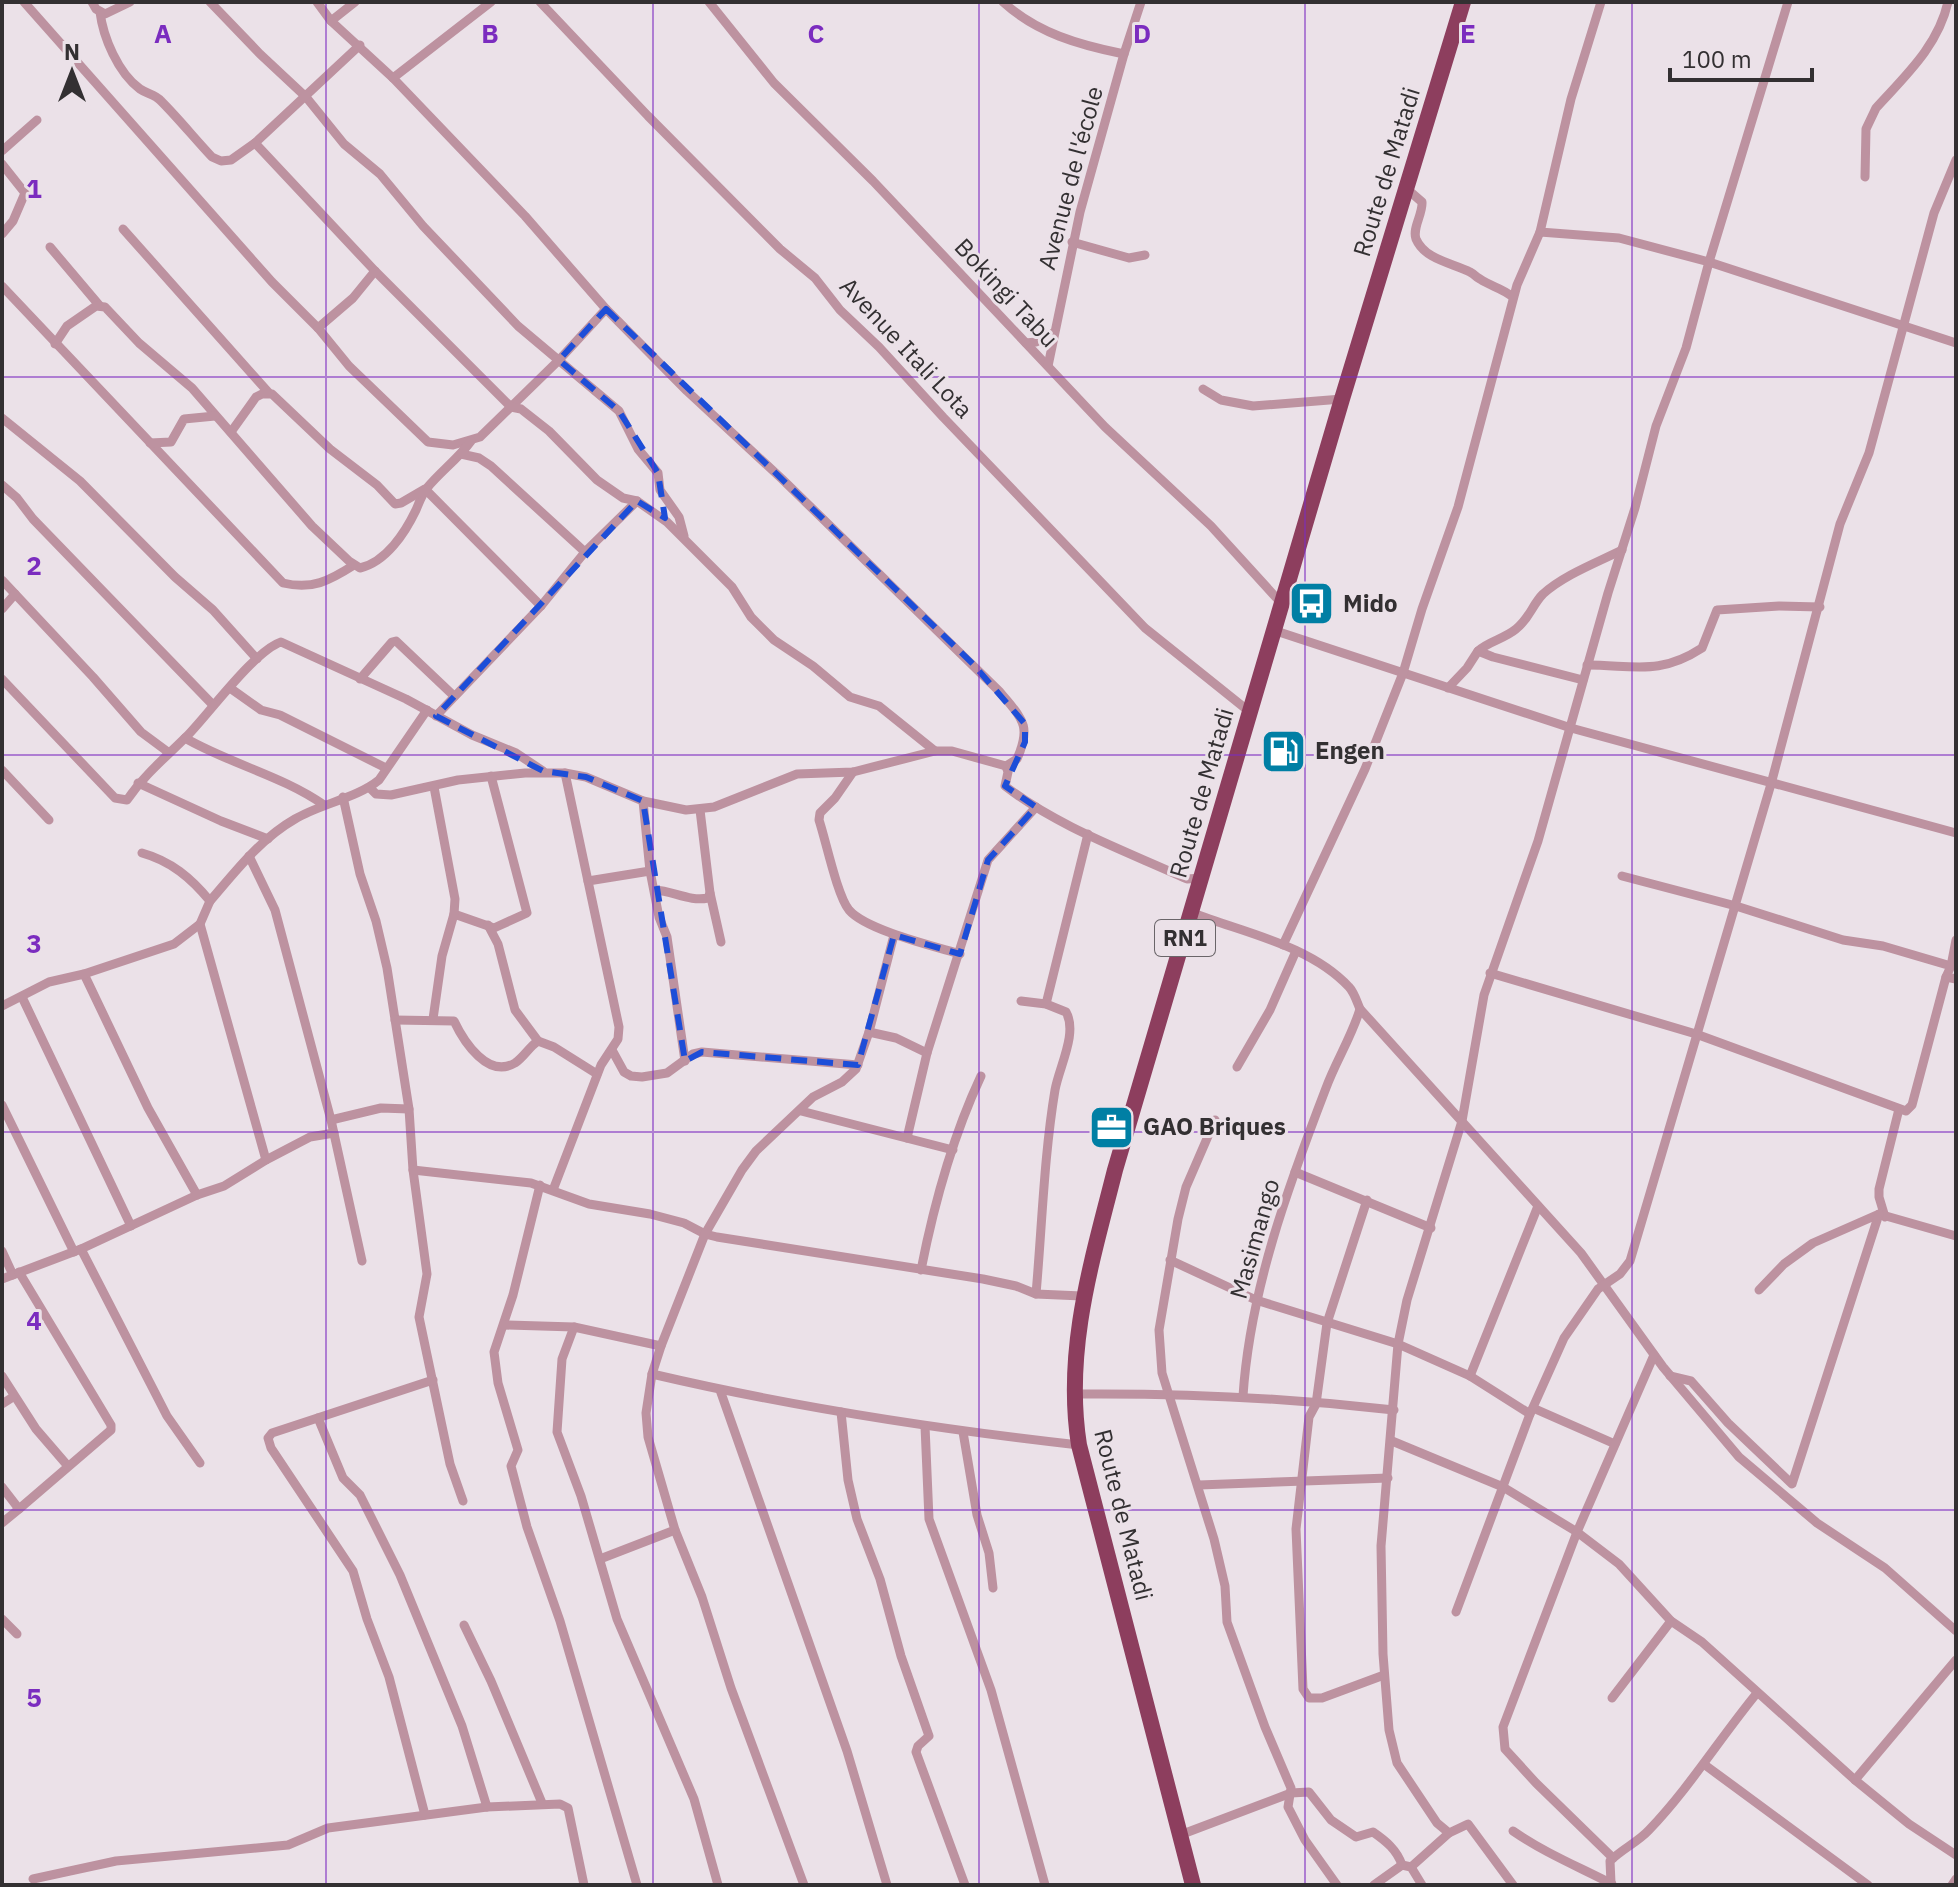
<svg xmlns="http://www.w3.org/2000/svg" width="1958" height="1887" font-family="'IBM Plex Sans',sans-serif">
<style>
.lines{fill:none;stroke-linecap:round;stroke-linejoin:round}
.minor{stroke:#bd92a0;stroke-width:9}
.trunk{stroke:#8d3e5e;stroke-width:16}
.marked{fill:none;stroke:#1d4ed8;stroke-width:6;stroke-dasharray:16 10;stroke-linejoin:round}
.grid{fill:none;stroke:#7b2cbf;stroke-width:2;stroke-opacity:0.55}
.labels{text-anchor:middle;stroke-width:6;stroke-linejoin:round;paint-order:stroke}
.shield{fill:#ebe1e8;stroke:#6a6569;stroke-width:2}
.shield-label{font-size:22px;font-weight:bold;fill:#333032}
.street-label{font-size:24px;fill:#333032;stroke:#ebe1e8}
.poi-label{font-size:24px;font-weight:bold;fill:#333032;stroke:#ebe1e8;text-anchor:start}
.grid-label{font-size:26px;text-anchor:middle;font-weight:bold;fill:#7b2cbf;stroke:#ebe1e8;stroke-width:6;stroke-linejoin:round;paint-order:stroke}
</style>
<rect width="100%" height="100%" fill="#ebe1e8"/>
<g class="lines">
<g class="minor">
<polyline points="24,2 272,282 318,328 349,366 428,442 453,445 480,437 559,360 606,309"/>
<polyline points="92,2 96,9 105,14 130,2"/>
<polyline points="210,2 260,54 306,97 344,144 380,174 423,226 518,326 619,411 638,449 658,473 660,490 679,517 684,536"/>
<path d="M317 2 331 21 393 78 525 216 606 309 687 391 782 479 1000 692C1022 719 1032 725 1017 759L1006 766 1008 772 1005 786C1058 827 1126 851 1187 879L1202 878"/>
<polyline points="540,2 648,116 780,249 815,278 840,310 879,347 943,417 1145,628 1251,713"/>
<polyline points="709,2 774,83 873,181 1105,427 1211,526 1282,604"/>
<path d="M1003 2C1037 33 1079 45 1124 54"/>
<path d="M100 12C103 37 118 73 140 89 147 94 155 94 161 101 179 119 195 139 212 157L221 161 231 160 255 143 360 45"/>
<polyline points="331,21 355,2"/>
<polyline points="393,78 491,2"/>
<polyline points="255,143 375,271 511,407 521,409 549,431 597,480 623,498 637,501 667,522 732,587 751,617 774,640 813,666 850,697 879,706 935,751"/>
<polyline points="2,151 37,120"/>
<polyline points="2,164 25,193 13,221 2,234"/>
<path d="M1865 177 1866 129 1876 108C1906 75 1938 46 1948 2"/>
<path d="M1407 189 1422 202C1423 214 1412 228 1416 239 1425 260 1453 263 1470 272 1477 276 1473 275 1480 279 1492 287 1500 287 1513 297"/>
<polyline points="123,229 269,393"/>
<polyline points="1540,232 1619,238 1709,262 1956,343"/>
<polyline points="1072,242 1129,258 1145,255"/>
<polyline points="50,247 99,305"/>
<path d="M2 286 283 583C312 590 329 581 354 565"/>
<polyline points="318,328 353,298 375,271"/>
<polyline points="1026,343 1036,342 1053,333"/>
<path d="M55 344 67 326 96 306 105 307 139 343 192 388 312 526 349 561 360 568C386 562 405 533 416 510 419 503 422 494 427 488 441 471 458 459 471 441"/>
<polyline points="1048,366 1080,212 1124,54 1141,2"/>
<polyline points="1203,389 1221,400 1253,406 1342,399"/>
<polyline points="2,418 80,481 175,577 213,610 257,659"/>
<polyline points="231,432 256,397 262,394 272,394 330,449 377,485 395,504 401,503 425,489 541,606"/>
<polyline points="150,443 171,442 184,419 215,416"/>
<polyline points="461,454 479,458 491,466 585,552"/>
<polyline points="2,485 17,498 33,519 213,705"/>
<polyline points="2,580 93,677 141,732 168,752"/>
<polyline points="2,609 15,594"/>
<polyline points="1276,631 1571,728 1956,833"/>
<path d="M1478 651C1489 641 1504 639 1516 629 1530 618 1532 605 1543 594 1564 575 1596 563 1622 550"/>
<path d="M1587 665C1634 665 1659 676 1702 648L1717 610 1779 606 1820 607"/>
<path d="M2 679 115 798 127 800C144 775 165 758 186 737 208 715 254 651 281 642L406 699 472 735 516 753 543 771"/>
<polyline points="360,679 392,642 396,641 454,696"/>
<polyline points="230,688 261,710 280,715 386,768"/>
<polyline points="1448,688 1467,668 1478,651 1493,657 1583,680"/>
<polyline points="436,716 541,606 585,552 637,501"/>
<path d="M185 738C230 764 283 776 324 805"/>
<polyline points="2,770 49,820"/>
<path d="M853 772 835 798 820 813 819 820C826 841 837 895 849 910 866 930 933 946 960 954"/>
<polyline points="138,783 221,821 268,839"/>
<polyline points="370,788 376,794 391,795 458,780 525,773 565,773 586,777 643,801 686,810 714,807 797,774 853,772 935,751 952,751 1006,766"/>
<polyline points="343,797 360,874 376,921 387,968 409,1109 413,1170 427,1274 419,1317 450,1464 463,1501"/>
<polyline points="643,801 650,871 659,917 667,937 685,1061"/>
<path d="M142 853C171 861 191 878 210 901 235 872 260 839 295 819 320 804 357 798 379 780L427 710"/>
<polyline points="249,856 275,910 331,1120 362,1261"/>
<polyline points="1622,876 1736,906 1843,940 1883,946 1951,966 1946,977 1956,979"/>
<polyline points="588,881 650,871"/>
<path d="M655 890C673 891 690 902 708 898L710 893 700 810"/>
<polyline points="710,893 721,942"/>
<path d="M1193 913C1244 933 1310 945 1349 987 1354 992 1357 1002 1360 1009L1581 1253 1663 1367 1739 1457 1817 1523 1885 1568 1956 1631"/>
<polyline points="454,914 494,928 527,913 491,776"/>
<polyline points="200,924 266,1160"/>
<polyline points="488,925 498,944 515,1010 538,1041"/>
<polyline points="1283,945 1365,769 1403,673 1422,609 1458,507 1517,285 1540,232 1571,99 1601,2"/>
<polyline points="1951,966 1956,940"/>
<polyline points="1490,973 1696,1034 1906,1111 1912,1105 1946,977"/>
<polyline points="84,974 148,1108 197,1195"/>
<polyline points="22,997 131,1226"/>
<path d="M1021 1001 1046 1004 1066 1012C1078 1033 1059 1067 1055 1090 1044 1156 1042 1226 1036 1294"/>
<polyline points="1046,1004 1088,834"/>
<polyline points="2,1006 49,982 84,974 174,944 200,924 210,901"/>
<polyline points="433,1019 442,956 454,914 455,899 434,787"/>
<path d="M395 1020 454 1021C464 1042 488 1079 515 1063 524 1057 529 1047 538 1041L554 1047 597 1074"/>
<polyline points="869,1032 896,1038 927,1053 907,1138"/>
<polyline points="612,1050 624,1072 631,1076 642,1077 667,1073 693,1054 702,1052 858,1065"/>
<polyline points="927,1053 988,860 1036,807"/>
<polyline points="1237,1067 1270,1010 1296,951"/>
<polyline points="2,1105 74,1252"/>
<polyline points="801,1111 953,1150"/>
<polyline points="331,1120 381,1108 409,1109"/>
<polyline points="1215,1120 1186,1187 1178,1219 1159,1330 1162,1373 1214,1539 1225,1586 1227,1622 1265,1727 1291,1788 1288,1807 1305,1840 1337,1885"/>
<polyline points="413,1170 531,1183 589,1204 650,1214 684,1223 705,1234 717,1237 983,1279 1016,1286 1036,1294 1082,1296"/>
<polyline points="1295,1172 1431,1228"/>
<polyline points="540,1185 513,1295 494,1352 498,1383 518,1450 511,1466 527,1527 560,1621 637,1885"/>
<polyline points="553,1190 601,1065 618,1039 619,1027 565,773"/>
<polyline points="1367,1200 1327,1323 1316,1404 1309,1417 1296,1529 1303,1689 1309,1698 1322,1698 1384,1675"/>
<polyline points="1885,1217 1879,1197 1879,1189 1899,1109"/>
<polyline points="81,1249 167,1416 200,1463"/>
<polyline points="2,1251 13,1275"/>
<polyline points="1170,1260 1256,1300 1398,1344 1470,1376 1530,1414"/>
<path d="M921 1270C934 1204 952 1138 981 1076"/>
<polyline points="2,1279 81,1249 197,1195 224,1186 266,1160 310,1137 334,1133"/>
<polyline points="1759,1290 1784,1264 1813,1243 1879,1214 1956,1236"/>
<polyline points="504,1325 574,1327 661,1346"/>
<polyline points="574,1327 562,1359 557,1432 581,1496 617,1619 694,1799 718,1885"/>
<path d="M652 1374C793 1407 936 1429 1079 1445"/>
<polyline points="2,1376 36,1429 67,1465"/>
<polyline points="1470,1376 1538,1206"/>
<polyline points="1670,1376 1691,1381 1728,1423 1792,1484 1879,1214"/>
<polyline points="720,1390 847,1751 887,1885"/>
<path d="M1075 1394C1182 1393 1288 1398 1394 1410"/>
<path d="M1243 1396C1250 1290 1288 1187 1326 1088 1336 1061 1352 1036 1360 1009"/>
<polyline points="2,1404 13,1397"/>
<polyline points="1533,1408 1615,1444"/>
<polyline points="841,1412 848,1480 857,1519 880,1579 901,1656 929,1736 918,1746 916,1752 965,1885"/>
<polyline points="318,1418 343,1478 360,1495 400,1575 462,1726 487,1807"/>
<polyline points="925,1426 929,1519 991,1690 1045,1885"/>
<polyline points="963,1432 977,1515 989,1553 993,1588"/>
<polyline points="1392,1441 1503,1487 1577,1532 1619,1564 1671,1621 1702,1642 1855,1780 1909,1824 1956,1855"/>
<polyline points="1199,1485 1388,1478"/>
<polyline points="2,1487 19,1509 111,1430 111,1425 19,1272"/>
<polyline points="2,1523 19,1509"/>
<polyline points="600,1559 675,1530"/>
<polyline points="1456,1612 1530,1414 1564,1338 1598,1289 1620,1274 1630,1261 1771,784 1840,524 1869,453 1934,213 1956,160"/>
<polyline points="2,1619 17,1634"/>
<polyline points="464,1625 491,1681 542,1803"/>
<polyline points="1612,1698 1671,1621"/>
<polyline points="1705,1765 1868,1885"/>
<polyline points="1855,1780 1956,1660"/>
<polyline points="425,1815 389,1677 367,1619 353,1571 271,1448 268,1438 272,1433 433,1380"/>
<path d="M1513 1831C1545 1853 1577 1866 1612 1884"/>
<path d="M1180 1835 1291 1793 1309 1792 1331 1820 1356 1837 1373 1832C1386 1841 1397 1850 1402 1865L1411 1867 1422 1885"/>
<polyline points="1613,1858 1536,1783 1505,1749 1503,1727 1577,1532 1654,1355"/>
<polyline points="1411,1867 1449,1833"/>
<polyline points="33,1879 116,1861 288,1845 328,1828 487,1807 560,1804 568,1808 584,1885"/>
<path d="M1611 1883 1610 1861C1622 1849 1638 1842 1649 1830 1690 1787 1720 1738 1757 1693"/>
<polyline points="804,1885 731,1688 702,1597 675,1530 648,1437 646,1413 652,1374 661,1346 705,1234 742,1170 756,1151 813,1097 842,1082 856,1069 869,1032 894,935"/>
<polyline points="1374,1885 1402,1865"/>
<polyline points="1513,1885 1468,1824 1449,1833 1437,1823 1397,1763 1389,1730 1383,1654 1381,1546 1398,1344 1407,1300 1462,1121 1484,995 1538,841 1608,593 1635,508 1656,426 1686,348 1709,262 1788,2"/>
<polyline points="1952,1885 1956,1879"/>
</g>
<path class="trunk" d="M1193 1885 1079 1445C1064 1350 1092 1261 1115 1170L1342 399 1463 2"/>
</g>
<path class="marked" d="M606 309 973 664 1025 724V742L1005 786 1036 807 988 860 960 954 894 935 858 1065 702 1052 685 1061 643 801 586 777 543 771 436 716 637 501 665 518 658 473 619 411 559 360Z"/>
<path class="grid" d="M326 2V1885M653 2V1885M979 2V1885M1305 2V1885M1632 2V1885M2 377H1956M2 755H1956M2 1132H1956M2 1510H1956"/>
<defs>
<symbol id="bus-square" viewBox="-11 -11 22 22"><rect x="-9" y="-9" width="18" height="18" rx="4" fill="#007fa4" stroke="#ebe1e8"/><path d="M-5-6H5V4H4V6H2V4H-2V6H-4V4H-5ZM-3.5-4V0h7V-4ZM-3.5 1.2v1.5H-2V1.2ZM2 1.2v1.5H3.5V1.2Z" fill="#fff"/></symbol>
<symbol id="fuel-square" viewBox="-11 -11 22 22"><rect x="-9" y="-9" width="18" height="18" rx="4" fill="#007fa4" stroke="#ebe1e8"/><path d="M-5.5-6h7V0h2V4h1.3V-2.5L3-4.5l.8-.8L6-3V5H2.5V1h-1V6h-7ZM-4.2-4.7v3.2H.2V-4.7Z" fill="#fff"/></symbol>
<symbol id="office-square" viewBox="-11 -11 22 22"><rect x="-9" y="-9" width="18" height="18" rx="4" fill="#007fa4" stroke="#ebe1e8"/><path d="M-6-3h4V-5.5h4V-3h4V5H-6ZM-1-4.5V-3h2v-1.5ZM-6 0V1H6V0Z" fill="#fff"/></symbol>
</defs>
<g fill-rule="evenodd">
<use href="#bus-square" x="1286" y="578" width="51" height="51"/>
<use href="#fuel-square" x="1258" y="726" width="51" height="51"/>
<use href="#office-square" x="1086" y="1102" width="51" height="51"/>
</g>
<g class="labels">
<rect class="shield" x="1155" y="920" width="60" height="36" rx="6"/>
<g class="shield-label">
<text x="1185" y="946">RN1</text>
</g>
<g class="street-label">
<text transform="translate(1387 172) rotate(-73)" y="8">Route de Matadi</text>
<text transform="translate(1071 178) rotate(-75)" y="8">Avenue de l'école</text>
<text transform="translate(1006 293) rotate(47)" y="8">Bokingi Tabu</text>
<text transform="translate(906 348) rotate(47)" y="8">Avenue Itali Lota</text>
<text transform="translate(1202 793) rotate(-74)" y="8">Route de Matadi</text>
<text transform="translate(1255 1239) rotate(-74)" y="8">Masimango</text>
<text transform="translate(1123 1515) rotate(76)" y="8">Route de Matadi</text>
</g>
<g class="poi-label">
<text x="1343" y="612">Mido</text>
<text x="1315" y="759">Engen</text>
<text x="1143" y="1135">GAO Briques</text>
</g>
</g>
<g class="grid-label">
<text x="163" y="43">A</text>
<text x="490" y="43">B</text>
<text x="816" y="43">C</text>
<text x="1142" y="43">D</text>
<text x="1468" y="43">E</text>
<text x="34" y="198">1</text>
<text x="34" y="575">2</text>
<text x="34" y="953">3</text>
<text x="34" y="1330">4</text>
<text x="34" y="1707">5</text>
</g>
<rect width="1958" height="1887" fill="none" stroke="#333032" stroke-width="8"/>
<g transform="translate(72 72)" stroke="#ebe1e8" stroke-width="6" paint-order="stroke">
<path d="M0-6L14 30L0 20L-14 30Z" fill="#333032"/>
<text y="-12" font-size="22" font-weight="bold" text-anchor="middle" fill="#333032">N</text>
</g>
<path d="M1670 68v12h142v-12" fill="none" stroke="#333032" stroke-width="4"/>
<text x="1682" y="68" font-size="24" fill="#333032" stroke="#ebe1e8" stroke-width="6" paint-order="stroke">100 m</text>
</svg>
